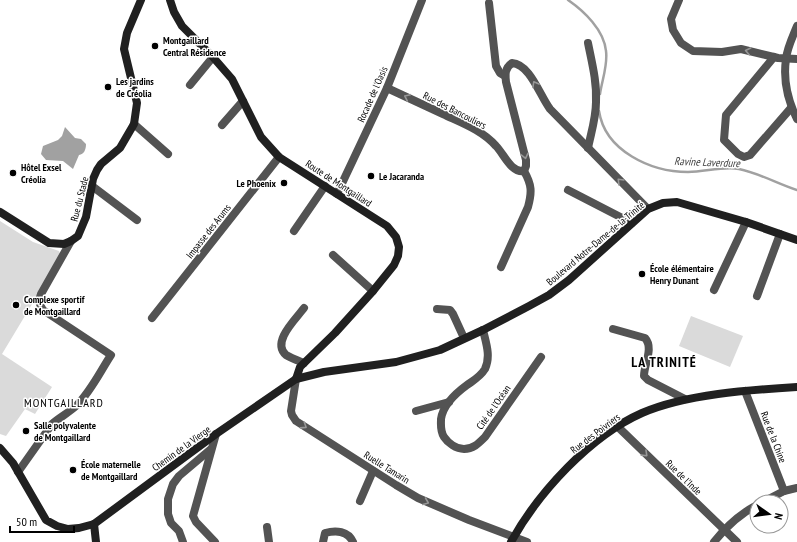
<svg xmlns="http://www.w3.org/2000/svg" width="797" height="542" font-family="'PT Sans Narrow',sans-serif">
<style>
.green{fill:#dadada}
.water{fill:#a1a1a1}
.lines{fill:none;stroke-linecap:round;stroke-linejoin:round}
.stream{stroke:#a1a1a1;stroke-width:2.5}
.street{stroke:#535353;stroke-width:8}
.secondary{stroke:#202020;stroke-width:8}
.oneway{stroke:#989898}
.poi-dot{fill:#000;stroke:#fff;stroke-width:1.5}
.labels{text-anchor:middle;stroke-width:3;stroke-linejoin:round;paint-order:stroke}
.poi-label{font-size:10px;font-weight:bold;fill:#000;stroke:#fff;text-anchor:start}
.street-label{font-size:10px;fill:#000;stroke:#fff}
.water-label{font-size:11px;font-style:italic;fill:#424242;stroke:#fff}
.quarter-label{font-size:12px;letter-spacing:1px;fill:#000;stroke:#fff}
.district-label{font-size:14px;font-weight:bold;letter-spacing:1px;fill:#000;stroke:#fff}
</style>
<rect width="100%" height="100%" fill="#fff"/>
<g class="green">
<polygon points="0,221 33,242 59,251 61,256 2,354 52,387 35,414 25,409 6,436 0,434"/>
<polygon points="691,316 743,336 730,367 679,346"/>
</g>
<path class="water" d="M65 127 75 138 81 139 86 144C86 150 84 154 79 155L73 169 63 161 46 160 41 154 43 146 58 140 62 136Z"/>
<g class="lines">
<g class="stream">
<path d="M568 0C584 11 604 30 606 51 608 65 602 80 600 94"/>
<path d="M599 111C605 151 651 172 688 172 705 172 723 166 739 169 759 173 778 184 797 190"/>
</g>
<g class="street">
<polyline points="679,0 671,19 673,30 681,43 693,51 722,52 741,49 778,58 797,59"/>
<polyline points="489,3 496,66 500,73 505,76"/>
<path d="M797 26C793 36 787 48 786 59 783 80 788 101 797 119"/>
<polyline points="774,57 726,115 724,140 738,154 744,157 750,155 791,108"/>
<polyline points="190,85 213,57"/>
<path d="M387 88C406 97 424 105 443 114 462 123 482 130 496 146 504 154 511 173 524 171L526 166V160L506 82C505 74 505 68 512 63 530 64 540 96 550 109L648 209"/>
<polyline points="134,124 168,154"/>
<polyline points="222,125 243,101"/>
<path d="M588 148C591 133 596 118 596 102 597 82 592 63 588 43"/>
<polyline points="92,186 137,220"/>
<polyline points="568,190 632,223"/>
<polyline points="337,194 387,88 422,0"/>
<polyline points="294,231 325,186"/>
<polyline points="333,255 373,291"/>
<path d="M501 267 528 207C532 192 532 185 524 171"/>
<polyline points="714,290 746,222"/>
<polyline points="757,296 780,234"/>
<path d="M304 308C296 319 271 342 286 355 291 358 299 361 304 363"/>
<polyline points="437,309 450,310 453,314 464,338"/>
<polyline points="152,318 279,157"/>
<path d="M613 329 645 338C654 348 644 364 644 376L648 380 685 399"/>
<path d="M483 330C486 343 491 356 485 369 480 377 474 380 467 385 456 393 443 405 441 419 441 425 440 431 444 437 448 443 456 449 464 449 473 449 478 444 485 437L541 357"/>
<polyline points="296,379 291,411 292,415 296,421 396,485 418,498 469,520 527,542"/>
<polyline points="745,391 784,491"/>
<polyline points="416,411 449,402"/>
<polyline points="617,426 737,542"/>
<path d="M18 472 52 424C60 417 70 412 77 405 91 391 100 372 111 355L43 310C39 305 39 299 41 294L71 241"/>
<polyline points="360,501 373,471"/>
<polyline points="763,502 784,491 797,488"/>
<polyline points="267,527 269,542"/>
<polyline points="183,542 179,531 171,523 168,514 168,499 173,484 179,476 211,449"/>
<polyline points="215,542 196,522 193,516 216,434"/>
<path d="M323 542 325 533C336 530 348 531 353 542"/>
<path d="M714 542C725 528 740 514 757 505"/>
</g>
<g class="secondary">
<polyline points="170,0 174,12 182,26 212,56 232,79 261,137 279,157 387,226 396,237 399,247 398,256 394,265 373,291 335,333 300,367 296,379"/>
<polyline points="0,212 49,243 64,244 71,241 78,236 86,217 93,179 97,170 101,164 120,148 134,124 137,103 124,49 127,33 141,0"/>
<polyline points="0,448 13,463 46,520 57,526 68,529 79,528 94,524 216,434 296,379 324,372 396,362 440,350 483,330 529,306 549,295 569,280 648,209 663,203 677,202 746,222 797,240"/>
<polyline points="94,524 96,542"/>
<path d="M511 542C538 493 590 436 642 413 686 394 749 390 797 387"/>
</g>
</g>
<defs><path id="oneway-chevron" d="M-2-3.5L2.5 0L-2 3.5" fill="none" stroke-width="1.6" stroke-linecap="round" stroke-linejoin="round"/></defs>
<g class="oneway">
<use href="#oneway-chevron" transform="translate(748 51) rotate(-168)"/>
<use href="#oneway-chevron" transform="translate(535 84) rotate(-119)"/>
<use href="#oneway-chevron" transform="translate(407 97) rotate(-155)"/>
<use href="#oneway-chevron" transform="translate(525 156) rotate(77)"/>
<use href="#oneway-chevron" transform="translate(620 181) rotate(-135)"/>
<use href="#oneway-chevron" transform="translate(304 426) rotate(33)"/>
<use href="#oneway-chevron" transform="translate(645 454) rotate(44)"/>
<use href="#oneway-chevron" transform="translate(426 502) rotate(23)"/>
</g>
<g class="poi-dot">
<circle cx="155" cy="46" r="4"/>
<circle cx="108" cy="87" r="4"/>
<circle cx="13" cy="173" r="4"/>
<circle cx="371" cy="176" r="4"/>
<circle cx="284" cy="183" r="4"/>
<circle cx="642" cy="274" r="4"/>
<circle cx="16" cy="305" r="4"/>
<circle cx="26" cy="431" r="4"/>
<circle cx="73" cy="470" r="4"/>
</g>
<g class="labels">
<g class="poi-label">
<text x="163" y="44">Montgaillard<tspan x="163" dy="12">Central Résidence</tspan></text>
<text x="116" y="85">Les jardins<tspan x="116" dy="12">de Créolia</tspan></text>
<text x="21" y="171">Hôtel Exsel<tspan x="21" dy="12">Créolia</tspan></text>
<text x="379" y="180">Le Jacaranda</text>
<text x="276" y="187" text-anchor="end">Le Phoenix</text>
<text x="650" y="272">École élémentaire<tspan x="650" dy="12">Henry Dunant</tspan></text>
<text x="24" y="303">Complexe sportif<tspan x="24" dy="12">de Montgaillard</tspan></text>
<text x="34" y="429">Salle polyvalente<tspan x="34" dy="12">de Montgaillard</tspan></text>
<text x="81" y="468">École maternelle<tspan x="81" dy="12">de Montgaillard</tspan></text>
</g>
<g class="street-label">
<text transform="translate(372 94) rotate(-66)" y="4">Rocade de l'Oasis</text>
<text transform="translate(455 110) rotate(27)" y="4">Rue des Bancouliers</text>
<text transform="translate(339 183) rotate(33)" y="4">Route de Montgaillard</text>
<text transform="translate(79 199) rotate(-76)" y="4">Rue du Stade</text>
<text transform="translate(208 231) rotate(-52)" y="4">Impasse des Arums</text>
<text transform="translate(595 243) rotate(-40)" y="4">Boulevard Notre-Dame-de-la-Trinité</text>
<text transform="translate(493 407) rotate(-55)" y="4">Cité de l'Océan</text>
<text transform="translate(595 433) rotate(-37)" y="4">Rue des Poivriers</text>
<text transform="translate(774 437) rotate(69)" y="4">Rue de la Chine</text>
<text transform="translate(181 448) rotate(-36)" y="4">Chemin de la Vierge</text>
<text transform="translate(387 467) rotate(32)" y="4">Ruelle Tamarin</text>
<text transform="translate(684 477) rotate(44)" y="4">Rue de l'Inde</text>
</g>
<g class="water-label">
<text transform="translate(707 162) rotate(2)" y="4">Ravine Laverdure</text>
</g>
<g class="quarter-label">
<text x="64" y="407">MONTGAILLARD</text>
</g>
<g class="district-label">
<text x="664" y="367">LA TRINITÉ</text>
</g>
</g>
<g transform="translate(769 514) rotate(104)"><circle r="19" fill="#ffffff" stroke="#999999"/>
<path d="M0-3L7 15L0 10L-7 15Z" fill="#000000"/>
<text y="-6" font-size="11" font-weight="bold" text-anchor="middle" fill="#000000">N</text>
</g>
<path d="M10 526v6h64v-6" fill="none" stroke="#000000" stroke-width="2"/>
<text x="16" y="526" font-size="12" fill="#000000" stroke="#ffffff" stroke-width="3" paint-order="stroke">50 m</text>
</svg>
